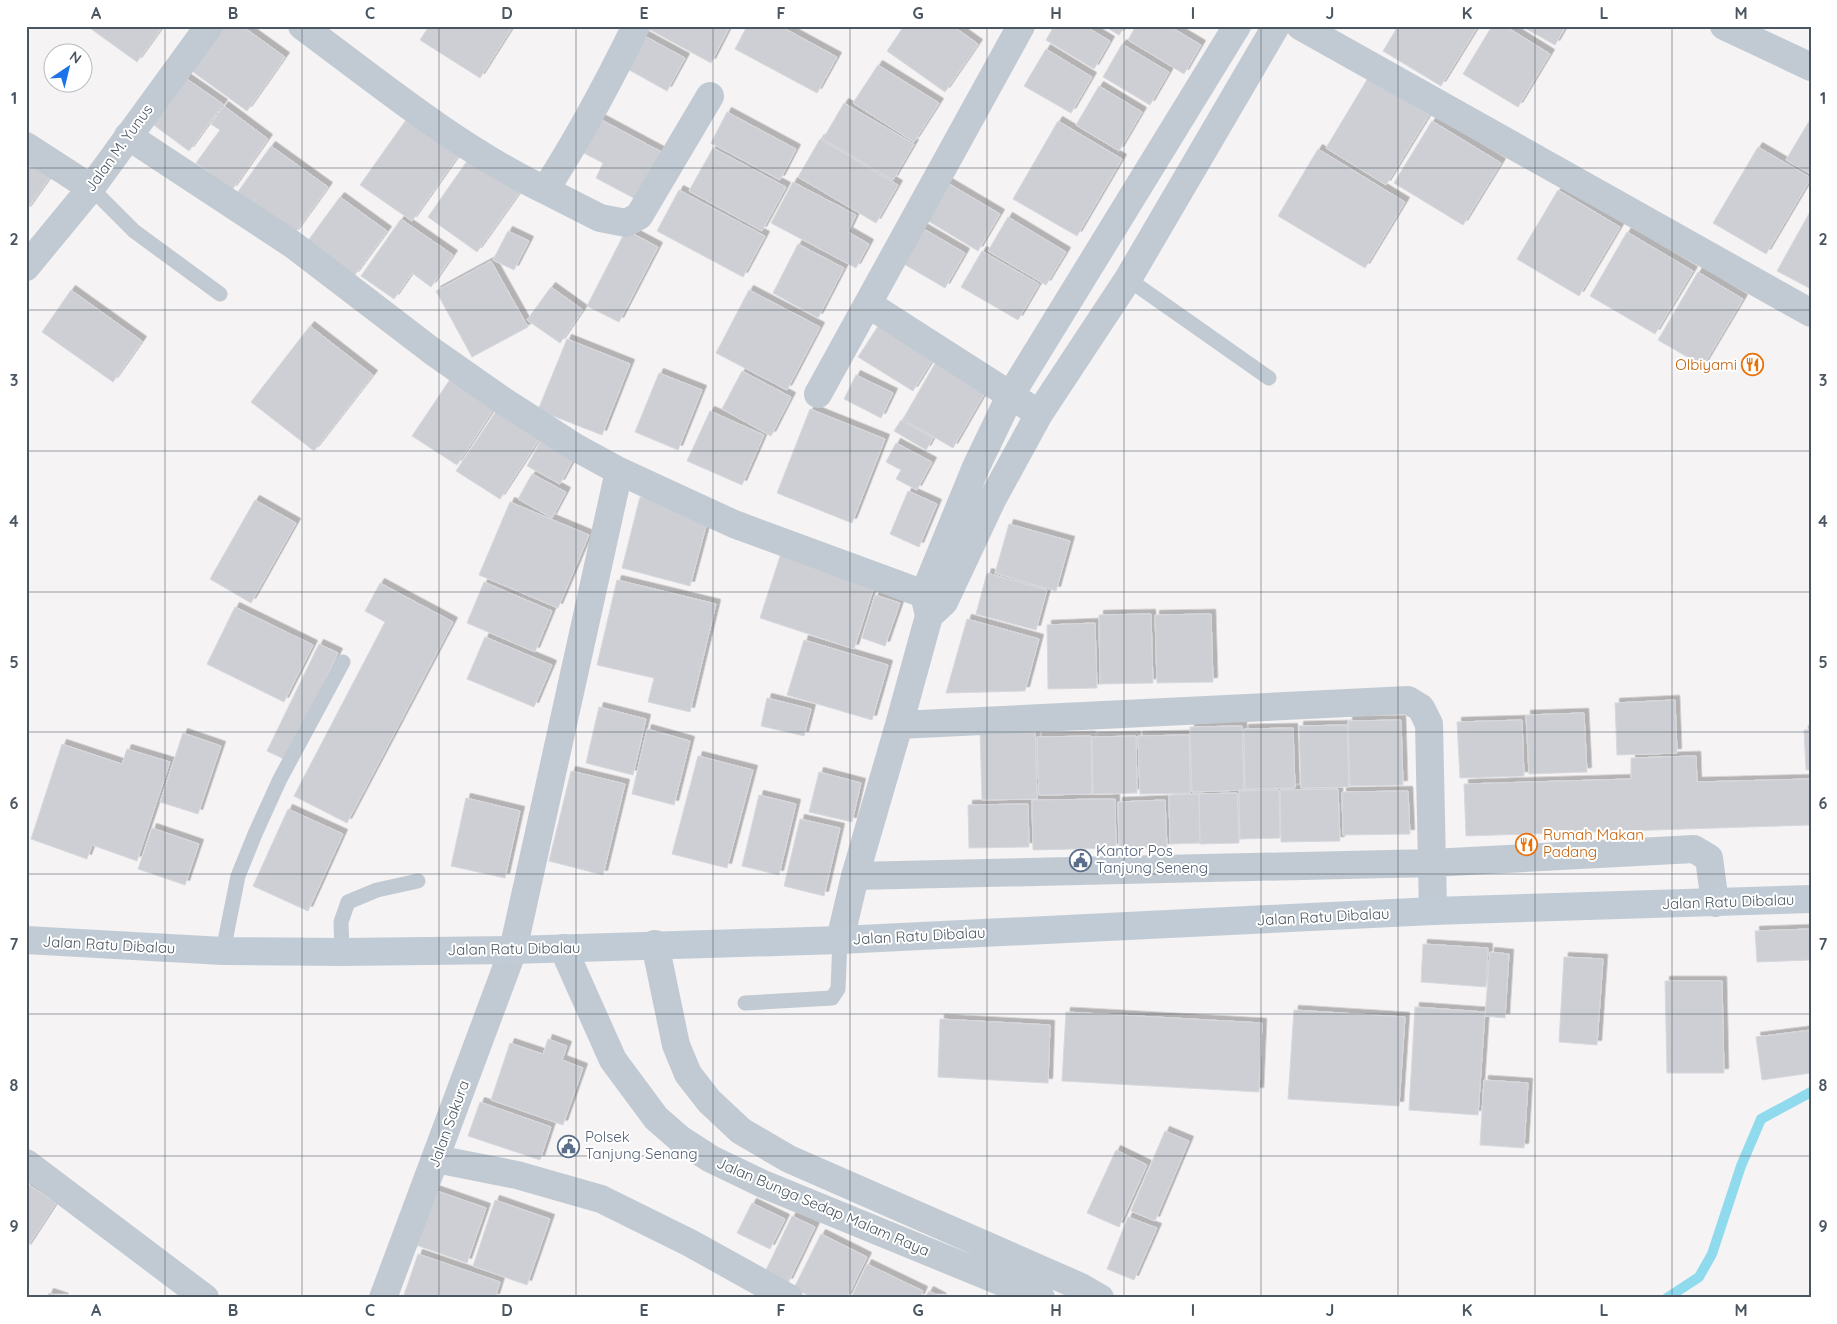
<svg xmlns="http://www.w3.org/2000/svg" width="1837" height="1324" viewBox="0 0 1837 1324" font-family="Quicksand,sans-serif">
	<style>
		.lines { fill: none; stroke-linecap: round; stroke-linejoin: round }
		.stream { stroke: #90daee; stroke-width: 10 }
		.building { fill: #cdcfd5; stroke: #d7d9de; filter: url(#shadow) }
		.service { stroke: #c1cad2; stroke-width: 15 }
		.minor { stroke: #c1cad2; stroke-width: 28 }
		.tertiary { stroke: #c1cad2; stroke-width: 28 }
		.secondary { stroke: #c1cbd6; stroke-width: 28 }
		.grid { fill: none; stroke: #4a5661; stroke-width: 1; stroke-opacity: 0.55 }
		.labels { text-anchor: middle; stroke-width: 4; stroke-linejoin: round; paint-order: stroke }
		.street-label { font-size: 15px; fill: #4a5661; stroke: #fff }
		.food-label { font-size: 15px; fill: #c56008; stroke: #fff; text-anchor: end }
		.service-label { font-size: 15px; fill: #4e5e75; stroke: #fff; text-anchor: start }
		.neatline { fill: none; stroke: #4a5661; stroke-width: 2 }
		.grid-label { font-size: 16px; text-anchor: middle; font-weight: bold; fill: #4a5661 }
	</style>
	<defs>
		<filter id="shadow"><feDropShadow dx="4.5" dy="-4.5" stdDeviation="0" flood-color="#0004"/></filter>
	</defs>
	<rect width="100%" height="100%" fill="#f5f3f3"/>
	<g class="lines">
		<path class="stream" d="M 1667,1298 L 1699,1277 L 1712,1254 L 1741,1166 L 1761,1119 L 1811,1092"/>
	</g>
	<path class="building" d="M 87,26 L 163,26 L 137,62 Z
		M 220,26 L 242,26 L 285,57 L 247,111 L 189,69 Z
		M 429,26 L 513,26 L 480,78 L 420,40 Z
		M 645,26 L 730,26 L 711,63 L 645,27 Z
		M 747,26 L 780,26 L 837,57 L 817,93 L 735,49 Z
		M 904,26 L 953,26 L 978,44 L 945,92 L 887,51 Z
		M 1054,26 L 1085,26 L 1110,41 L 1094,69 L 1046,40 Z
		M 1104,26 L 1125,26 L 1119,35 Z
		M 1136,26 L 1169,26 L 1201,45 L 1184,74 L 1128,40 Z
		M 1398,26 L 1478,26 L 1441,86 L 1383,51 Z
		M 1492,26 L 1505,26 L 1550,54 L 1518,107 L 1463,74 Z
		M 1521,26 L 1566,26 L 1555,45 Z
		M 639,33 L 685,58 L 667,91 L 622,66 Z
		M 1122,44 L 1169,72 L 1150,105 L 1103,77 Z
		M 1046,49 L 1092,77 L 1071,113 L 1024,86 Z
		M 878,65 L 939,103 L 914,142 L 853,103 Z
		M 184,77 L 223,104 L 189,151 L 151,123 Z
		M 1368,78 L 1429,115 L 1386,185 L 1326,148 Z
		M 1099,86 L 1142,112 L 1119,151 L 1076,125 Z
		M 844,103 L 914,144 L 893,180 L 823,139 Z
		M 224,106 L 268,139 L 232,190 L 196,163 L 220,130 L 211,124 Z
		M 727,112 L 796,149 L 780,180 L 711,143 Z
		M 598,118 L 669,156 L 643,203 L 596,178 L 603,163 L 580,151 Z
		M 1811,118 L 1811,174 L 1786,160 Z
		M 406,120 L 458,156 L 412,221 L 360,185 Z
		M 1058,121 L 1122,159 L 1077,236 L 1013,199 Z
		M 1432,121 L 1501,163 L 1463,225 L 1394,183 Z
		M 820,139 L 898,185 L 876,223 L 798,177 Z
		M 271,146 L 328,187 L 294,234 L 237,193 Z
		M 1758,147 L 1811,178 L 1766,254 L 1713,223 Z
		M 713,148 L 786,187 L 762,231 L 689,191 Z
		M 26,149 L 55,170 L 26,211 Z
		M 1318,149 L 1405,202 L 1365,268 L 1278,216 Z
		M 474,151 L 524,186 L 477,252 L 428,217 Z
		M 793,182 L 856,215 L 848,232 L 869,244 L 856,268 L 771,223 Z
		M 946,182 L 1000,214 L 978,251 L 925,219 Z
		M 679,190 L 765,236 L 743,277 L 657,231 Z
		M 1558,190 L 1620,227 L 1579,296 L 1517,259 Z
		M 340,197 L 387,231 L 354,276 L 307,242 Z
		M 1811,210 L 1811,289 L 1777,271 Z
		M 1008,217 L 1066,252 L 1046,285 L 988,251 Z
		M 401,219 L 453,255 L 431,287 L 412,273 L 394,299 L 361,276 Z
		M 917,225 L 965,253 L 945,288 L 897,260 Z
		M 626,230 L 658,247 L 619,322 L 587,306 Z
		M 508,231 L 529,241 L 514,270 L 493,260 Z
		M 1627,232 L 1693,271 L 1655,334 L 1590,296 Z
		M 798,244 L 844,268 L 818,318 L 773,293 Z
		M 982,251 L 1039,284 L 1018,320 L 961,287 Z
		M 491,261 L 528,327 L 472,357 L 436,291 Z
		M 1698,272 L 1743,299 L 1703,366 L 1658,340 Z
		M 551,287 L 583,310 L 560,343 L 527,320 Z
		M 71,290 L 142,341 L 113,382 L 42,332 Z
		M 749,290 L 820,327 L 787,390 L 716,353 Z
		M 882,320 L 936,354 L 913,391 L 858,357 Z
		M 310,326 L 373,375 L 314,451 L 251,402 Z
		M 567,339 L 630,364 L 602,435 L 538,410 Z
		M 937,360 L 987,389 L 953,448 L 903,419 Z
		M 742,371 L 791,397 L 771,436 L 722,409 Z
		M 659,373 L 702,390 L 678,450 L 635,432 Z
		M 453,375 L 497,404 L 457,465 L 412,436 Z
		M 856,375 L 893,393 L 881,418 L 844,399 Z
		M 810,409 L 885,439 L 852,523 L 777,493 Z
		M 497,410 L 540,438 L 500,499 L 456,471 Z
		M 710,411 L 764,435 L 742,485 L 687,461 Z
		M 901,420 L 933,438 L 926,450 L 894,431 Z
		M 542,439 L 575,456 L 560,484 L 527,466 Z
		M 896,443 L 932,462 L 917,490 L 896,479 L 901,470 L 886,462 Z
		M 532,474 L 566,492 L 552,518 L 518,499 Z
		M 908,491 L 937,504 L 919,547 L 890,534 Z
		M 640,497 L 709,515 L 690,586 L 622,568 Z
		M 255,500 L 296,523 L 251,603 L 210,579 Z
		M 510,502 L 589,535 L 558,608 L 479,575 Z
		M 1009,524 L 1070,541 L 1056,591 L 995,573 Z
		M 782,550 L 876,581 L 854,649 L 760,618 Z
		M 987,573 L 1047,590 L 1036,630 L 976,614 Z
		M 617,580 L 716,604 L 690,712 L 648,702 L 654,678 L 597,665 Z
		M 484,582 L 552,611 L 535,652 L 467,623 Z
		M 380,583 L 453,622 L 347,823 L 294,796 L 385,622 L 365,611 Z
		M 875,595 L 900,603 L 885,646 L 862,638 Z
		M 235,607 L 313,645 L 284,702 L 207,664 Z
		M 1151,614 L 1153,683 L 1100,684 L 1099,615 Z
		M 1211,614 L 1213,682 L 1157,683 L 1155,615 Z
		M 967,619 L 1039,639 L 1025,691 L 946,693 Z
		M 1095,623 L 1097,688 L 1048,689 L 1047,625 Z
		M 485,637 L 552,665 L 534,707 L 467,679 Z
		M 804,640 L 888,665 L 872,720 L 787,695 Z
		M 319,644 L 338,653 L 286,760 L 267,751 Z
		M 767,698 L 811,709 L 804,736 L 761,726 Z
		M 1675,700 L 1677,753 L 1617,755 L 1615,703 Z
		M 599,707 L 646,719 L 633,775 L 586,763 Z
		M 1584,713 L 1587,772 L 1529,774 L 1526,715 Z
		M 1401,720 L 1403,785 L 1350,786 L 1348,721 Z
		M 1522,720 L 1524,776 L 1460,778 L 1457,722 Z
		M 1347,725 L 1349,787 L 1301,788 L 1299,726 Z
		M 1242,726 L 1244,790 L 1192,792 L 1190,727 Z
		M 1293,728 L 1295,788 L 1245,789 L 1244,729 Z
		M 647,729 L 690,741 L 674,805 L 632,794 Z
		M 1804,730 L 1811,730 L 1811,770 L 1806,770 Z
		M 980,731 L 1035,731 L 1037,799 L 982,800 Z
		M 183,733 L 221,746 L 198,814 L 160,802 Z
		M 1189,735 L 1190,793 L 1140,794 L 1138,736 Z
		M 1091,736 L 1092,794 L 1039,795 L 1037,737 Z
		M 1136,736 L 1137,793 L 1093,794 L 1092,737 Z
		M 62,744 L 122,764 L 127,749 L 170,762 L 137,861 L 92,845 L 87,859 L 31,839 Z
		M 698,756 L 753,770 L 727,868 L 672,854 Z
		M 1696,756 L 1697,782 L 1811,779 L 1811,825 L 1466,836 L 1464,784 L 1631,779 L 1631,758 Z
		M 571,771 L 625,784 L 603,875 L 549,861 Z
		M 819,772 L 861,783 L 852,822 L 809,812 Z
		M 1338,789 L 1340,841 L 1281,842 L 1280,790 Z
		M 1279,790 L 1280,838 L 1240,839 L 1239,791 Z
		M 1408,791 L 1410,834 L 1343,835 L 1342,792 Z
		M 1237,793 L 1239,843 L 1200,844 L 1199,794 Z
		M 1199,794 L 1200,843 L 1170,844 L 1169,795 Z
		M 759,795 L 796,804 L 779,875 L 742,866 Z
		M 466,798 L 520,811 L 505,878 L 451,866 Z
		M 1115,799 L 1116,848 L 1033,850 L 1032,800 Z
		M 1165,800 L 1167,848 L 1119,848 L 1118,802 Z
		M 1028,804 L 1029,847 L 969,848 L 968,805 Z
		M 288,809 L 343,834 L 308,911 L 253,886 Z
		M 800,819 L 840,828 L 824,896 L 784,886 Z
		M 152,828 L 199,844 L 185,885 L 138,869 Z
		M 1811,929 L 1811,960 L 1757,962 L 1755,931 Z
		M 1423,944 L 1488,948 L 1486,987 L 1421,982 Z
		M 1490,952 L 1509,954 L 1505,1018 L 1485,1016 Z
		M 1564,957 L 1603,959 L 1597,1045 L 1559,1042 Z
		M 1665,981 L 1722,981 L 1724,1073 L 1667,1073 Z
		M 1415,1007 L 1485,1012 L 1478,1115 L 1409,1110 Z
		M 1294,1010 L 1405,1017 L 1399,1106 L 1288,1099 Z
		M 1066,1012 L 1262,1023 L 1259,1092 L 1062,1081 Z
		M 940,1019 L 1050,1025 L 1048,1083 L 938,1077 Z
		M 1811,1030 L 1811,1073 L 1762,1080 L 1756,1037 Z
		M 548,1039 L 567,1046 L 562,1060 L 583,1068 L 563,1125 L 491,1100 L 510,1043 L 543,1054 Z
		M 1484,1080 L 1528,1083 L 1524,1148 L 1480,1145 Z
		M 480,1102 L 551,1127 L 540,1160 L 468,1136 Z
		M 1165,1131 L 1189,1141 L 1155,1221 L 1131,1211 Z
		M 1116,1150 L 1147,1165 L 1119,1227 L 1087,1213 Z
		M 26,1183 L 56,1203 L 26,1249 Z
		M 434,1190 L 486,1208 L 467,1263 L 416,1245 Z
		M 495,1200 L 550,1219 L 527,1285 L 473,1266 Z
		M 752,1203 L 785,1219 L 770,1249 L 737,1233 Z
		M 792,1216 L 815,1227 L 788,1283 L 765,1272 Z
		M 1128,1217 L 1157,1228 L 1134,1280 L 1107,1269 Z
		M 821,1234 L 867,1257 L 847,1298 L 813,1298 L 794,1288 Z
		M 418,1254 L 500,1282 L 495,1298 L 403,1298 Z
		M 867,1264 L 923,1291 L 920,1298 L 851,1298 Z
		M 929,1291 L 942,1298 L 925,1298 Z
		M 49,1293 L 64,1298 L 47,1298 Z"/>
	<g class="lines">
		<path class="service" d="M 91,188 L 134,231 L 220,294
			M 1128,279 L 1269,378
			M 223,951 L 238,876 L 255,834 L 280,779 L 343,662
			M 342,952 L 341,922 L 348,902 L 377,890 L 418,881
			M 745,1003 L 832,998 L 838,989 L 840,940"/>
		<path class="minor" d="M 302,26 C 379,83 459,149 545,190 C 579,138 608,83 636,26
			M 1300,26 L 1811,313
			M 1724,26 L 1811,67
			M 128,136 L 292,244 L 432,351 L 502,400 L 575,447 L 619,471 L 734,524 L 940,600
			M 26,146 L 91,188
			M 545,190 L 600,218 L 626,223 L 639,216 L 710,96
			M 868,304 L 1027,406
			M 818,394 L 1021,26
			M 930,615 L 944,602 L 992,500 L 1039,414 L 1128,279 L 1276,26
			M 899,725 L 1408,700 L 1421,708 L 1429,724 L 1433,911
			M 855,876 L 1432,863 L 1694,849 L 1709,858 L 1715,903
			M 840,940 L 855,876 L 899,725 L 929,616 L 924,594 L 976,467 L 1010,396 L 1237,26
			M 436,1159 L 517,1175 L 601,1199 L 690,1243 L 789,1298
			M 26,1163 L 205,1298
			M 383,1298 L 513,950 L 619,471"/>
		<path class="tertiary" d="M 26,267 L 91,188 L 209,26
			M 655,944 L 676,1045 L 688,1074 L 709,1101 L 741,1131 L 789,1159 L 1081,1287 L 1100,1298
			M 563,948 L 613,1060 L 656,1118 L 680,1139 L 711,1159 L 763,1184 L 1041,1298"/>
		<path class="secondary" d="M 26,940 L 223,951 L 342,952 L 513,950 L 840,940 L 1433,911 L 1811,899"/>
	</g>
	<path class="grid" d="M 165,26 L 165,1298M 302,26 L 302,1298M 439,26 L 439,1298M 576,26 L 576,1298M 713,26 L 713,1298M 850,26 L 850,1298M 987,26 L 987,1298M 1124,26 L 1124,1298M 1261,26 L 1261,1298M 1398,26 L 1398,1298M 1535,26 L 1535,1298M 1672,26 L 1672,1298M 26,168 L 1811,168M 26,310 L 1811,310M 26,451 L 1811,451M 26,592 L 1811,592M 26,732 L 1811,732M 26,874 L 1811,874M 26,1014 L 1811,1014M 26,1156 L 1811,1156"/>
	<defs>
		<symbol id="restaurant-ring" viewBox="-11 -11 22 22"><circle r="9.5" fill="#fff" stroke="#e8710a" stroke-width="1.5"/><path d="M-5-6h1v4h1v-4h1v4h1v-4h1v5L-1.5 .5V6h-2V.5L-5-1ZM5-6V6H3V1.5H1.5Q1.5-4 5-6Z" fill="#e8710a"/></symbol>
		<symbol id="civic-ring" viewBox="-11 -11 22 22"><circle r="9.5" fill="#fff" stroke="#5c6f8a" stroke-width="1.5"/><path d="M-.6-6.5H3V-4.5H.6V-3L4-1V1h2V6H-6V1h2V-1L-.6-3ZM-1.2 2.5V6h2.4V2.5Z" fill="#5c6f8a"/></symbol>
	</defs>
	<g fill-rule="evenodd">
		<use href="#restaurant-ring" x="1740" y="352" width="25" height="25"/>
		<use href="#restaurant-ring" x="1514" y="832" width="25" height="25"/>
		<use href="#civic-ring" x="1068" y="848" width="25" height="25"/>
		<use href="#civic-ring" x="556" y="1134" width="25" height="25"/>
	</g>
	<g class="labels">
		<g class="street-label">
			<text transform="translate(119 148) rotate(-54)" y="5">Jalan M. Yunus</text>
			<text transform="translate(1728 902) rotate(-2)" y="5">Jalan Ratu Dibalau</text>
			<text transform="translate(1323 917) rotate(-3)" y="5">Jalan Ratu Dibalau</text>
			<text transform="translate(919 936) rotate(-3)" y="5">Jalan Ratu Dibalau</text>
			<text transform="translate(109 945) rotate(3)" y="5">Jalan Ratu Dibalau</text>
			<text transform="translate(514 949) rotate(-1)" y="5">Jalan Ratu Dibalau</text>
			<text transform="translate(449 1124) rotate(-70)" y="5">Jalan Sakura</text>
			<text transform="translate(823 1207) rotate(23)" y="5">Jalan Bunga Sedap Malam Raya</text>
		</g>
		<g class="food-label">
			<text x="1737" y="370">Olbiyami</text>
			<text x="1543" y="840" text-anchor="start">Rumah Makan<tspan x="1543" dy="17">Padang</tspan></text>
		</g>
		<g class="service-label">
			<text x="1096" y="856">Kantor Pos<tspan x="1096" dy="17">Tanjung Seneng</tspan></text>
			<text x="585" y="1142">Polsek<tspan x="585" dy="17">Tanjung Senang</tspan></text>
		</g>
	</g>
	<rect width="1837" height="1324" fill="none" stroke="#ffffff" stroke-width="55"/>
	<g transform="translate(68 68) rotate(35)"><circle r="24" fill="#ffffff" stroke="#b7bbc0"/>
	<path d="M0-4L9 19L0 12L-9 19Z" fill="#1a73e8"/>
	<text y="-8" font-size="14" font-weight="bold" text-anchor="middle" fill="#4a5661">N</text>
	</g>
	<rect x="28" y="28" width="1782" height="1268" class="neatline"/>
	<g class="grid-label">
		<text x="96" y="19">A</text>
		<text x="233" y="19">B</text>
		<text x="370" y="19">C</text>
		<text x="507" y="19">D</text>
		<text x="644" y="19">E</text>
		<text x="781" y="19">F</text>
		<text x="918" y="19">G</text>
		<text x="1056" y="19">H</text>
		<text x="1193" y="19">I</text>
		<text x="1330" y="19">J</text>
		<text x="1467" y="19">K</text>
		<text x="1604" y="19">L</text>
		<text x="1741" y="19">M</text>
		<text x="14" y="104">1</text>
		<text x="1823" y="104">1</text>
		<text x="14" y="245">2</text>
		<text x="1823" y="245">2</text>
		<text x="14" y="386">3</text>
		<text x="1823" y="386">3</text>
		<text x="14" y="527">4</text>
		<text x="1823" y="527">4</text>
		<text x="14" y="668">5</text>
		<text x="1823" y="668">5</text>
		<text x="14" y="809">6</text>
		<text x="1823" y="809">6</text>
		<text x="14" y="950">7</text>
		<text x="1823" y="950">7</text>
		<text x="14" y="1091">8</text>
		<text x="1823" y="1091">8</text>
		<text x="14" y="1232">9</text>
		<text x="1823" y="1232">9</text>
		<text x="96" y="1316">A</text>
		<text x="233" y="1316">B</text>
		<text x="370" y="1316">C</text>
		<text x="507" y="1316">D</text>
		<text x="644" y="1316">E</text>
		<text x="781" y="1316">F</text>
		<text x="918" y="1316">G</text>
		<text x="1056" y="1316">H</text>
		<text x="1193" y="1316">I</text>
		<text x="1330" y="1316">J</text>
		<text x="1467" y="1316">K</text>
		<text x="1604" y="1316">L</text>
		<text x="1741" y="1316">M</text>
	</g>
</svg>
